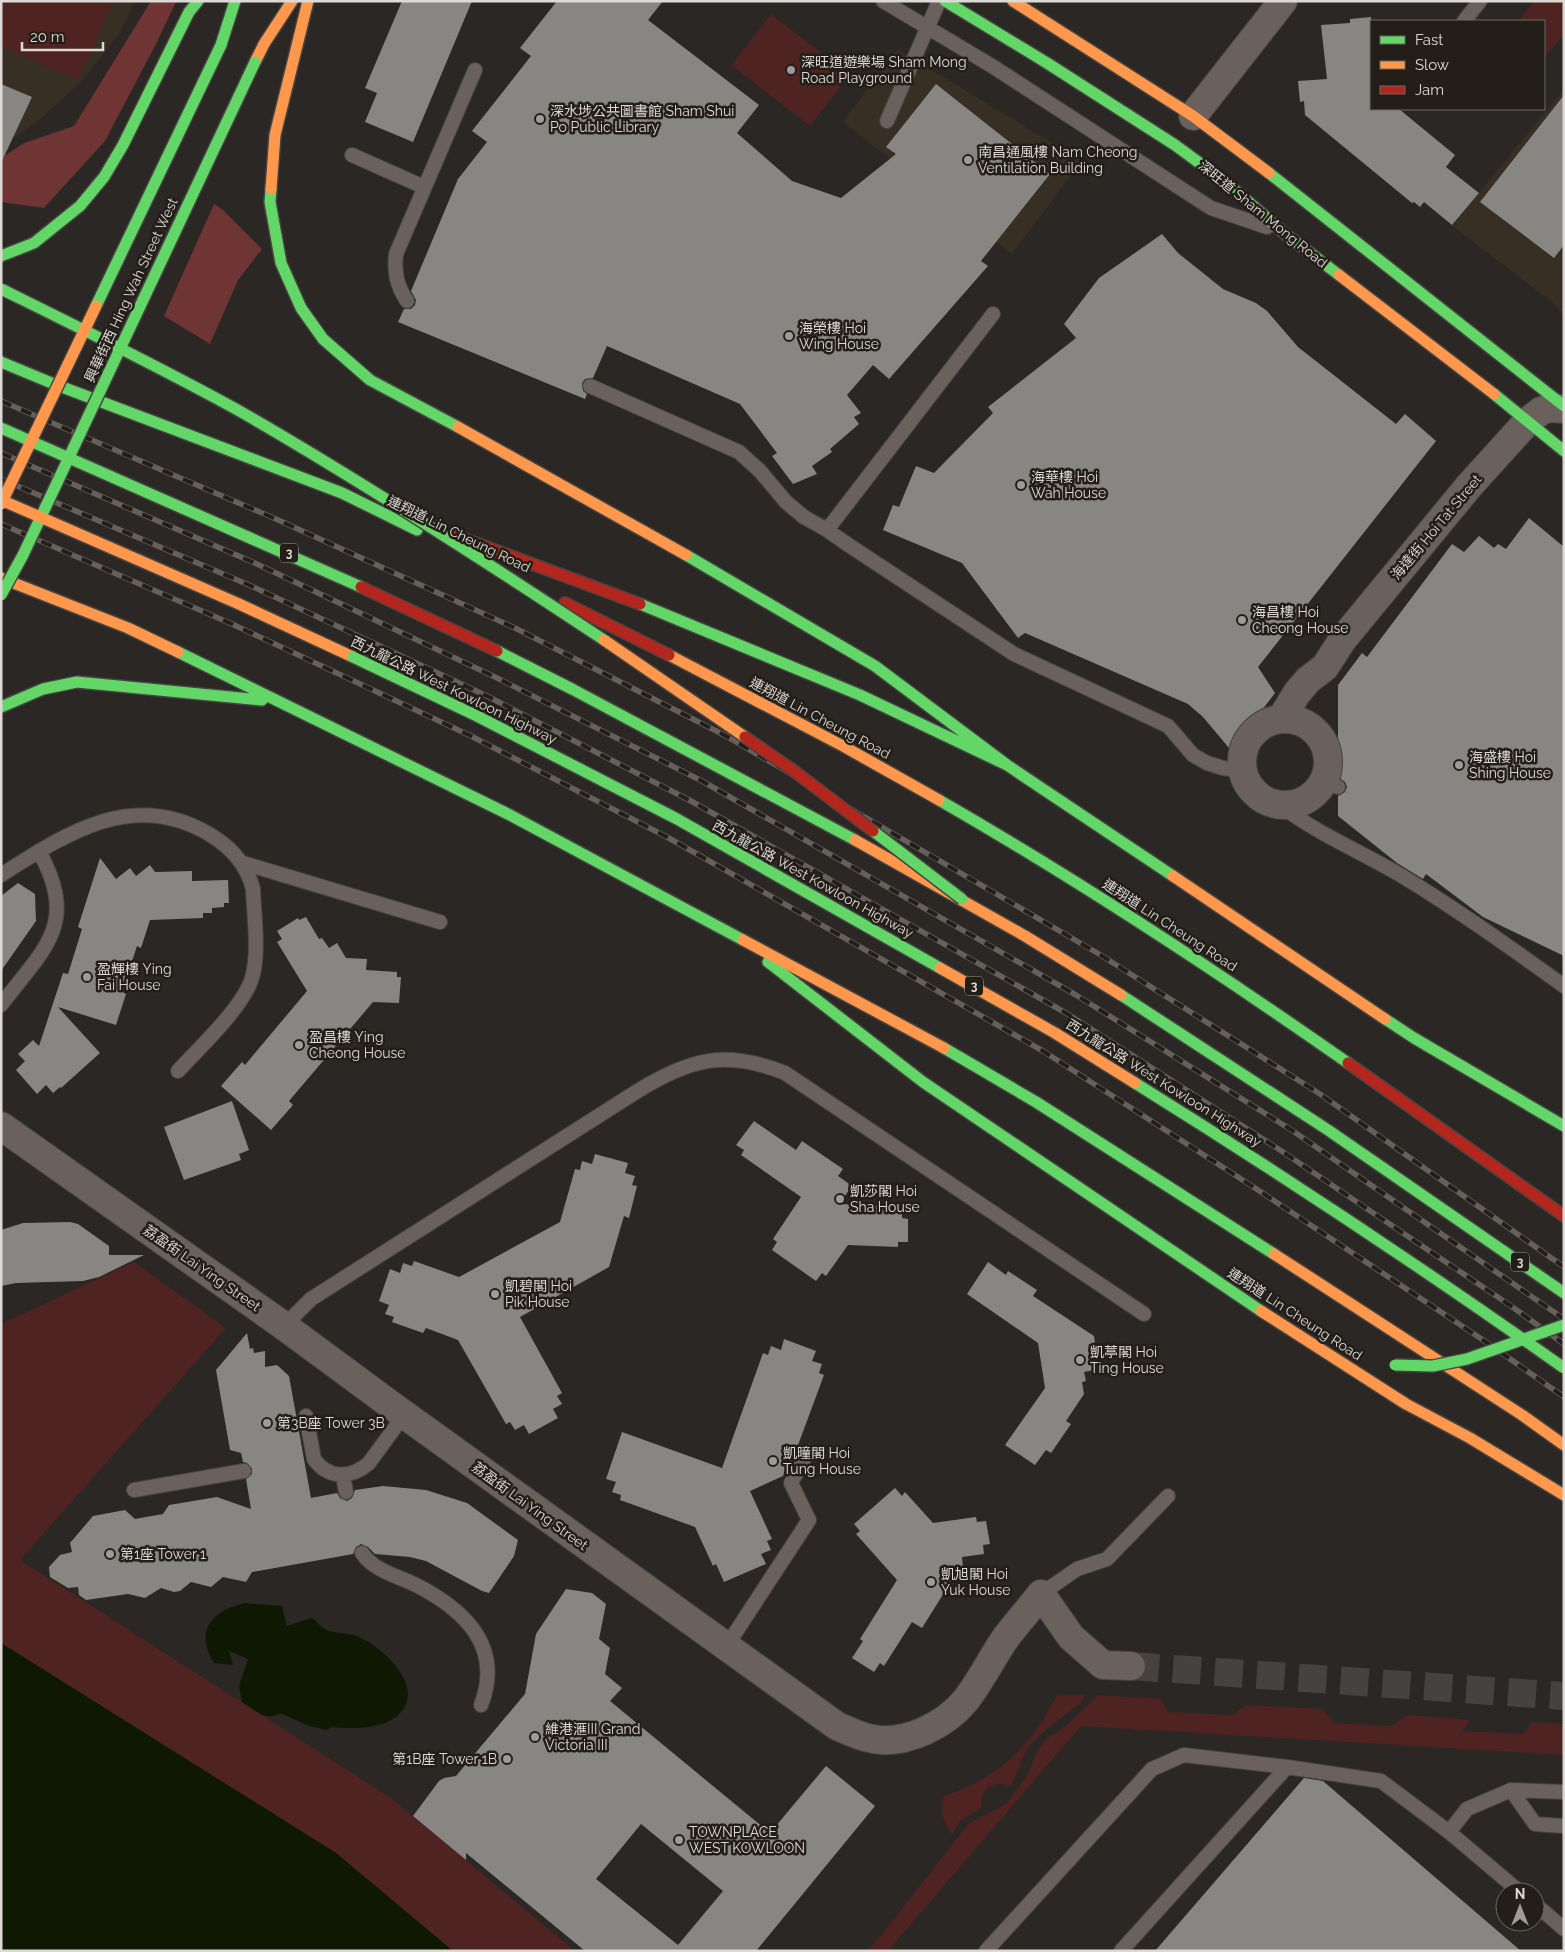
<svg xmlns="http://www.w3.org/2000/svg" width="1565" height="1952" viewBox="0 0 1565 1952" font-family="Raleway,'Noto Sans TC',sans-serif">
	<style>
		.built { fill: #372f24 }
		.green { fill: #4f2322 }
		.forest { fill: #6f3434 }
		.water { fill: #0f1803 }
		.building { fill: #888683; fill-rule: evenodd }
		.lines { fill: none; stroke-linecap: round; stroke-linejoin: round }
		.street-tunnel { stroke: #45423f; stroke-width: 28; stroke-dasharray: 28 14; stroke-linecap: butt }
		.lane-casing { stroke: #464441; stroke-width: 16 }
		.street-casing { stroke: #464441; stroke-width: 30 }
		.fast-casing { stroke: #464441; stroke-width: 14 }
		.slow-casing { stroke: #464441; stroke-width: 14 }
		.jam-casing { stroke: #464441; stroke-width: 14 }
		.lane { stroke: #6a615c; stroke-width: 14 }
		.street { stroke: #6a615c; stroke-width: 28 }
		.fast { stroke: #63d668; stroke-width: 11 }
		.slow { stroke: #ff974d; stroke-width: 11 }
		.jam { stroke: #b3261e; stroke-width: 11 }
		.rail-casing { stroke: #66605c; stroke-width: 5.5 }
		.rail { stroke: #231e18; stroke-width: 4; stroke-dasharray: 11; stroke-linecap: butt }
		.fast-bridge-casing { stroke: #464441; stroke-width: 14; stroke-linecap: butt }
		.slow-bridge-casing { stroke: #464441; stroke-width: 14; stroke-linecap: butt }
		.jam-bridge-casing { stroke: #464441; stroke-width: 14; stroke-linecap: butt }
		.fast-bridge { stroke: #63d668; stroke-width: 11 }
		.slow-bridge { stroke: #ff974d; stroke-width: 11 }
		.jam-bridge { stroke: #b3261e; stroke-width: 11 }
		.poi-dot { fill: #9e9b98; stroke: #231e18; stroke-width: 2 }
		.labels { text-anchor: middle; stroke-width: 5; stroke-linejoin: round; paint-order: stroke }
		.shield { fill: #231e18; stroke: #a5a29d; stroke-width: 1 }
		.shield-label { font-size: 12px; font-weight: bold; fill: #dddad6 }
		.poi-label { font-size: 14px; fill: #dddad6; stroke: #231e18; text-anchor: start }
		.street-label { font-size: 14px; fill: #dddad6; stroke: #231e18 }
	</style>
	<rect width="100%" height="100%" fill="#2a2724"/>
	<path class="built" d="M 1,1 L 135,1 L 120,33 L 83,80 L 37,122 L 1,146 Z
		M 897,49 L 1082,161 L 1012,254 L 843,122 Z
		M 1564,89 L 1564,315 L 1552,302 L 1452,226 Z"/>
	<path class="green" d="M 1,1 L 114,1 L 78,80 L 1,46 Z
		M 1535,1 L 1564,1 L 1564,34 L 1544,58 L 1544,21 L 1518,21 Z
		M 771,14 L 850,75 L 810,126 L 731,65 Z
		M 134,1262 L 226,1328 L 20,1560 L 391,1798 L 575,1951 L 453,1951 L 336,1853 L 1,1643 L 1,1324 Z
		M 1057,1695 L 1086,1695 L 1081,1702 C 1064,1717 1042,1730 1028,1748 C 1020,1760 1019,1776 1009,1786 C 994,1779 977,1791 982,1808 L 960,1821 L 952,1834 C 943,1821 939,1812 944,1796 C 1002,1776 1029,1748 1057,1695 Z
		M 1098,1695 L 1161,1699 L 1168,1712 L 1233,1715 L 1246,1705 L 1323,1709 L 1334,1723 L 1392,1726 L 1408,1715 L 1470,1720 L 1462,1731 L 1523,1734 L 1532,1722 L 1564,1724 L 1564,1755 L 1081,1726 L 888,1951 L 867,1951 L 882,1934 L 967,1826 L 975,1820 L 1006,1804 L 1026,1777 L 1038,1750 L 1046,1739 L 1065,1727 Z"/>
	<path class="forest" d="M 151,1 L 176,2 L 157,42 L 105,141 L 44,208 L 1,202 L 1,158 L 24,143 L 74,126 Z
		M 214,204 L 223,210 L 262,249 L 238,280 L 210,344 L 164,316 Z"/>
	<path class="water" d="M 245,1603 L 282,1606 L 287,1626 L 312,1618 C 316,1621 320,1626 324,1629 C 330,1633 348,1633 357,1636 C 381,1646 425,1685 401,1712 C 385,1730 353,1729 331,1727 L 327,1730 L 309,1726 L 280,1713 C 267,1723 254,1709 242,1702 L 239,1686 L 248,1659 L 229,1651 L 233,1665 L 214,1663 C 194,1630 212,1611 245,1603 Z
		M 1,1643 L 336,1853 L 453,1951 L 1,1951 Z"/>
	<path class="building" d="M 402,1 L 472,1 L 413,142 L 365,122 L 377,93 L 365,88 Z
		M 557,1 L 663,1 L 648,20 L 759,105 L 737,133 L 792,181 L 841,198 L 896,154 L 886,147 L 936,84 L 1050,174 L 981,261 L 988,266 L 889,379 L 873,365 L 847,395 L 861,413 L 854,417 L 859,424 L 830,449 L 832,452 L 812,466 L 817,474 L 793,484 L 772,456 L 777,453 L 740,404 L 607,346 L 593,378 L 585,379 L 582,383 L 583,391 L 587,394 L 585,399 L 398,322 L 404,309 L 411,309 L 415,305 L 416,300 L 411,291 L 458,179 L 487,142 L 472,131 L 531,56 L 520,48 Z
		M 1371,17 L 1371,109 L 1399,109 L 1455,155 L 1446,167 L 1479,193 L 1452,225 L 1424,202 L 1420,207 L 1414,202 L 1412,203 L 1305,115 L 1304,101 L 1300,102 L 1298,81 L 1327,79 L 1321,25 L 1350,23 L 1350,19 Z
		M 1,84 L 32,97 L 1,163 Z
		M 1564,95 L 1564,245 L 1554,258 L 1480,202 Z
		M 1162,234 L 1178,253 L 1223,289 L 1256,303 L 1267,311 L 1298,347 L 1396,424 L 1405,414 L 1436,441 L 1258,667 L 1275,693 L 1249,727 L 1229,748 L 1203,717 L 1188,704 L 1025,633 L 1018,638 L 962,563 L 883,530 L 893,505 L 899,507 L 916,466 L 934,473 L 993,413 L 988,407 L 1076,338 L 1064,324 L 1099,278 Z
		M 1529,518 L 1564,547 L 1564,956 L 1483,917 L 1426,874 L 1423,879 L 1397,863 L 1338,816 L 1338,796 L 1345,792 L 1347,787 L 1345,782 L 1338,777 L 1338,685 L 1362,653 L 1367,657 L 1452,544 L 1464,552 L 1479,536 L 1494,548 L 1498,544 L 1506,549 Z
		M 100,858 L 116,879 L 130,868 L 136,876 L 150,865 L 155,872 L 192,871 L 192,881 L 228,880 L 229,903 L 224,903 L 224,907 L 212,908 L 212,913 L 203,913 L 203,918 L 150,920 L 141,948 L 137,946 L 122,992 L 126,994 L 116,1025 L 58,1007 L 100,1053 L 61,1088 L 60,1087 L 53,1093 L 46,1085 L 37,1094 L 16,1070 L 25,1061 L 18,1054 L 33,1040 L 39,1046 L 63,973 L 68,974 L 82,929 L 78,927 Z
		M 18,883 L 35,894 L 36,921 L 1,971 L 1,896 Z
		M 306,917 L 319,939 L 322,938 L 329,948 L 337,943 L 346,958 L 367,959 L 366,970 L 397,972 L 397,977 L 401,977 L 399,1003 L 373,1002 L 289,1101 L 293,1105 L 271,1130 L 221,1086 L 242,1062 L 245,1065 L 307,991 L 277,942 L 282,939 L 277,931 L 298,918 L 299,920 Z
		M 232,1101 L 249,1150 L 239,1154 L 241,1160 L 184,1180 L 164,1127 Z
		M 754,1121 L 796,1150 L 802,1141 L 843,1169 L 838,1176 L 852,1186 L 839,1204 L 878,1206 L 878,1209 L 902,1210 L 902,1218 L 908,1219 L 908,1242 L 898,1242 L 898,1247 L 848,1245 L 826,1276 L 822,1273 L 816,1281 L 772,1250 L 777,1242 L 773,1239 L 801,1197 L 741,1155 L 744,1150 L 736,1145 Z
		M 595,1154 L 628,1163 L 625,1173 L 635,1176 L 632,1185 L 637,1186 L 629,1218 L 624,1216 L 609,1267 L 520,1317 L 562,1393 L 557,1396 L 562,1404 L 553,1409 L 558,1418 L 529,1434 L 524,1425 L 515,1430 L 510,1422 L 506,1424 L 458,1340 L 426,1328 L 423,1333 L 392,1322 L 394,1317 L 385,1314 L 389,1305 L 379,1301 L 390,1269 L 400,1273 L 403,1263 L 412,1266 L 414,1261 L 459,1277 L 560,1222 L 575,1169 L 580,1170 L 582,1161 L 592,1164 Z
		M 70,1222 L 78,1224 L 109,1246 L 109,1255 L 144,1255 L 99,1277 L 83,1281 L 16,1283 L 1,1286 L 1,1230 L 23,1223 Z
		M 988,1262 L 1006,1275 L 1008,1271 L 1037,1290 L 1033,1296 L 1094,1336 L 1099,1369 L 1084,1372 L 1086,1381 L 1082,1382 L 1084,1394 L 1066,1421 L 1071,1424 L 1051,1453 L 1046,1450 L 1035,1465 L 1005,1445 L 1045,1388 L 1038,1343 L 967,1294 Z
		M 247,1333 L 250,1349 L 253,1348 L 254,1353 L 265,1351 L 265,1367 L 277,1365 L 289,1376 L 311,1498 L 337,1493 L 340,1498 L 347,1501 L 352,1498 L 355,1490 L 383,1486 L 426,1490 L 467,1503 L 518,1540 L 514,1556 L 489,1593 L 482,1591 L 426,1561 L 410,1557 L 375,1554 L 368,1547 L 361,1544 L 356,1547 L 353,1554 L 252,1572 L 246,1582 L 223,1577 L 211,1587 L 191,1582 L 180,1591 L 174,1592 L 161,1588 L 145,1598 L 128,1594 L 86,1600 L 79,1595 L 78,1587 L 68,1588 L 50,1577 L 49,1567 L 60,1555 L 72,1552 L 70,1543 L 93,1516 L 125,1510 L 135,1519 L 163,1514 L 169,1505 L 217,1497 L 251,1509 L 246,1479 L 252,1474 L 252,1469 L 247,1463 L 243,1462 L 241,1453 L 230,1450 L 216,1370 Z
		M 784,1339 L 816,1351 L 812,1361 L 822,1364 L 819,1373 L 824,1375 L 791,1464 L 787,1463 L 783,1476 L 750,1491 L 772,1539 L 767,1541 L 771,1550 L 761,1554 L 766,1564 L 724,1582 L 716,1564 L 713,1566 L 695,1527 L 620,1500 L 621,1495 L 612,1492 L 616,1482 L 606,1479 L 622,1432 L 722,1468 L 763,1353 L 768,1355 L 771,1346 L 781,1350 Z
		M 895,1488 L 902,1496 L 905,1492 L 933,1523 L 976,1517 L 977,1522 L 986,1521 L 990,1544 L 983,1545 L 984,1554 L 962,1557 L 963,1567 L 957,1572 L 922,1628 L 912,1622 L 884,1666 L 880,1663 L 874,1672 L 852,1658 L 863,1641 L 860,1639 L 897,1580 L 856,1534 L 860,1531 L 854,1524 Z
		M 566,1589 L 592,1593 L 606,1604 L 599,1639 L 610,1648 L 605,1674 L 622,1688 L 610,1701 L 770,1833 L 826,1766 L 875,1806 L 756,1951 L 585,1951 L 466,1853 L 466,1860 L 413,1816 L 439,1781 L 444,1778 L 456,1776 L 525,1694 L 536,1634 ZM 641,1824 L 723,1891 L 678,1945 L 596,1879 Z
		M 1304,1778 L 1323,1781 L 1521,1951 L 1155,1951 Z"/>
	<g class="lines">
		<path class="street-tunnel" d="M 1131,1666 L 1564,1696"/>
		<defs>
			<path id="lane" d="M 883,1 L 992,66 L 1211,208 L 1267,227
				M 1464,21 L 1480,1
				M 887,121 L 939,1
				M 352,155 L 424,187
				M 407,301 C 397,286 394,273 396,254 L 475,70
				M 590,386 L 739,452 L 760,471 L 786,502 L 804,517 L 827,530 L 850,546 L 1014,654 L 1168,726 L 1193,755 L 1207,763 L 1223,768 L 1243,771
				M 827,530 L 993,314
				M 1325,779 L 1338,787
				M 1280,805 C 1317,834 1362,852 1402,876 C 1458,910 1511,948 1564,986
				M 243,863 L 440,922
				M 1,875 C 67,833 133,789 209,834 C 231,847 247,865 253,889 C 254,916 259,949 253,974 C 247,1004 199,1048 178,1071
				M 1,1005 C 45,947 79,925 39,851
				M 284,1326 L 311,1299 L 636,1092 C 689,1059 725,1049 785,1073 L 1144,1314
				M 306,1416 L 314,1459 C 328,1479 351,1479 369,1463 L 404,1415
				M 343,1475 L 346,1492
				M 134,1490 L 244,1471
				M 362,1553 C 375,1572 399,1576 418,1586 C 466,1611 503,1648 481,1705
				M 1041,1594 L 1077,1569 L 1107,1559 L 1168,1496
				M 726,1647 L 809,1520 L 791,1483 L 808,1452
				M 1511,1790 L 1535,1824 L 1564,1826
				M 1449,1832 L 1467,1809 L 1511,1790 L 1564,1792
				M 1535,1904 L 1564,1929
				M 986,1951 L 1152,1769 L 1184,1755 L 1287,1767 L 1381,1781 L 1449,1832 L 1520,1892
				M 1121,1951 L 1287,1767"/>
			<path id="street" d="M 1193,116 L 1283,1
				M 1281,719 L 1297,693 L 1308,680 L 1325,667 L 1343,639 L 1469,486 L 1527,422 L 1541,411 L 1550,408 L 1564,409
				M1242 762a43 43 0 1 1 86 0a43 43 0 1 1-86 0Z
				M 1,1126 L 284,1326 L 391,1405 L 837,1726 C 849,1731 860,1737 873,1739 C 906,1745 945,1725 965,1701 C 981,1681 992,1657 1007,1636 C 1018,1622 1030,1608 1041,1594 L 1071,1637 L 1103,1665 L 1131,1666"/>
			<path id="fast" d="M 945,1 L 1047,63 L 1175,145 L 1228,184 L 1284,233 L 1339,275
				M 221,45 L 235,1
				M 1269,173 L 1564,406
				M 271,189 L 270,202 L 281,263 L 301,308 L 323,339 L 370,380 L 458,427
				M 1,256 L 34,243 L 80,206 L 104,177 L 123,145 L 189,12 L 198,1
				M 1,362 L 54,384 L 342,493 L 417,530
				M 1494,394 L 1564,451
				M 686,555 L 875,666 L 1007,765 L 1173,876
				M 640,604 L 860,695 L 1007,765
				M 178,652 L 510,815 L 743,940
				M 572,689 L 855,840
				M 1,707 L 43,689 L 77,682 L 262,700
				M 939,800 C 1080,881 1215,970 1348,1063
				M 768,962 L 923,1082 L 1261,1311
				M 1121,995 L 1328,1130 L 1564,1293
				M 1385,1019 L 1414,1038 L 1564,1126
				M 944,1048 L 1036,1102 L 1274,1254"/>
			<path id="slow" d="M 1013,1 L 1193,116 L 1269,173
				M 255,62 L 264,44 L 292,1
				M 271,189 L 275,135 L 308,1
				M 1339,275 L 1494,394
				M 458,427 L 686,555
				M 63,527 L 239,604 L 353,657
				M 1,578 L 128,628 L 178,652
				M 669,655 L 843,746 L 939,800
				M 855,840 L 1025,936 L 1121,995
				M 1173,876 L 1385,1019
				M 743,940 L 944,1048
				M 1274,1254 L 1522,1415 L 1564,1445
				M 1261,1311 L 1406,1404 L 1470,1438 L 1564,1495"/>
			<path id="jam" d="M 454,535 L 640,604
				M 565,603 L 669,655
				M 1348,1063 L 1564,1216"/>
		</defs>
		<use href="#lane" class="lane-casing"/>
		<use href="#street" class="street-casing"/>
		<use href="#fast" class="fast-casing"/>
		<use href="#slow" class="slow-casing"/>
		<use href="#jam" class="jam-casing"/>
		<use href="#lane" class="lane"/>
		<use href="#street" class="street"/>
		<use href="#fast" class="fast"/>
		<use href="#slow" class="slow"/>
		<use href="#jam" class="jam"/>
		<defs>
			<path id="rail" d="M 1,401 L 276,519 L 517,629 L 726,736 L 1099,954 L 1320,1094 L 1564,1267
				M 1,453 L 257,564 L 495,677 L 702,781 L 1076,995 L 1293,1131 L 1564,1319
				M 1,479 L 249,585 L 487,696 L 691,801 L 1066,1013 L 1280,1150 L 1511,1306 L 1564,1344
				M 1,524 L 232,624 L 469,735 L 667,837 L 1043,1051 L 1255,1188 L 1486,1342 L 1564,1397"/>
		</defs>
		<use href="#rail" class="rail-casing"/>
		<use href="#rail" class="rail"/>
		<defs>
			<path id="fast-bridge" d="M 1,289 C 82,329 164,369 243,413 C 366,484 485,561 604,640
				M 96,306 L 221,45
				M 1,428 L 361,587
				M 1,595 L 23,555 L 255,62
				M 497,651 L 572,689
				M 353,657 L 477,716 L 677,819 L 940,968
				M 873,831 L 962,899
				M 1135,1083 C 1281,1174 1424,1269 1564,1368
				M 1395,1365 L 1433,1366 L 1467,1359 L 1564,1325"/>
			<path id="slow-bridge" d="M 1,500 L 63,527
				M 1,504 L 96,306
				M 604,640 L 745,737
				M 940,968 L 1055,1033 L 1135,1083"/>
			<path id="jam-bridge" d="M 361,587 L 497,651
				M 745,737 L 794,771 L 873,831"/>
		</defs>
		<use href="#fast-bridge" class="fast-bridge-casing"/>
		<use href="#slow-bridge" class="slow-bridge-casing"/>
		<use href="#jam-bridge" class="jam-bridge-casing"/>
		<use href="#fast-bridge" class="fast-bridge"/>
		<use href="#slow-bridge" class="slow-bridge"/>
		<use href="#jam-bridge" class="jam-bridge"/>
	</g>
	<g class="poi-dot">
		<circle cx="791" cy="70" r="5"/>
		<circle cx="540" cy="119" r="5"/>
		<circle cx="968" cy="160" r="5"/>
		<circle cx="789" cy="336" r="5"/>
		<circle cx="1021" cy="485" r="5"/>
		<circle cx="1242" cy="620" r="5"/>
		<circle cx="1459" cy="765" r="5"/>
		<circle cx="87" cy="977" r="5"/>
		<circle cx="299" cy="1045" r="5"/>
		<circle cx="840" cy="1199" r="5"/>
		<circle cx="495" cy="1294" r="5"/>
		<circle cx="1080" cy="1360" r="5"/>
		<circle cx="267" cy="1423" r="5"/>
		<circle cx="773" cy="1461" r="5"/>
		<circle cx="110" cy="1554" r="5"/>
		<circle cx="931" cy="1582" r="5"/>
		<circle cx="535" cy="1737" r="5"/>
		<circle cx="507" cy="1759" r="5"/>
		<circle cx="679" cy="1840" r="5"/>
	</g>
	<g class="labels">
		<g class="shield">
			<rect x="280" y="543.5" width="18" height="19" rx="4"/>
			<rect x="965" y="976.5" width="18" height="19" rx="4"/>
			<rect x="1511" y="1252.5" width="18" height="19" rx="4"/>
		</g>
		<g class="shield-label">
			<text x="289" y="557">3</text>
			<text x="974" y="990">3</text>
			<text x="1520" y="1266">3</text>
		</g>
		<g class="poi-label">
			<text x="801" y="67">深旺道遊樂場 Sham Mong<tspan x="801" dy="16">Road Playground</tspan></text>
			<text x="550" y="116">深水埗公共圖書館 Sham Shui<tspan x="550" dy="16">Po Public Library</tspan></text>
			<text x="978" y="157">南昌通風樓 Nam Cheong<tspan x="978" dy="16">Ventilation Building</tspan></text>
			<text x="799" y="333">海榮樓 Hoi<tspan x="799" dy="16">Wing House</tspan></text>
			<text x="1031" y="482">海華樓 Hoi<tspan x="1031" dy="16">Wah House</tspan></text>
			<text x="1252" y="617">海昌樓 Hoi<tspan x="1252" dy="16">Cheong House</tspan></text>
			<text x="1469" y="762">海盛樓 Hoi<tspan x="1469" dy="16">Shing House</tspan></text>
			<text x="97" y="974">盈輝樓 Ying<tspan x="97" dy="16">Fai House</tspan></text>
			<text x="309" y="1042">盈昌樓 Ying<tspan x="309" dy="16">Cheong House</tspan></text>
			<text x="850" y="1196">凱莎閣 Hoi<tspan x="850" dy="16">Sha House</tspan></text>
			<text x="505" y="1291">凱碧閣 Hoi<tspan x="505" dy="16">Pik House</tspan></text>
			<text x="1090" y="1357">凱葶閣 Hoi<tspan x="1090" dy="16">Ting House</tspan></text>
			<text x="277" y="1428">第3B座 Tower 3B</text>
			<text x="783" y="1458">凱曈閣 Hoi<tspan x="783" dy="16">Tung House</tspan></text>
			<text x="120" y="1559">第1座 Tower 1</text>
			<text x="941" y="1579">凱旭閣 Hoi<tspan x="941" dy="16">Yuk House</tspan></text>
			<text x="545" y="1734">維港滙III Grand<tspan x="545" dy="16">Victoria III</tspan></text>
			<text x="497" y="1764" text-anchor="end">第1B座 Tower 1B</text>
			<text x="689" y="1837">TOWNPLACE<tspan x="689" dy="16">WEST KOWLOON</tspan></text>
		</g>
		<g class="street-label">
			<text transform="translate(1263 214) rotate(39)" y="5">深旺道 Sham Mong Road</text>
			<text transform="translate(131 290) rotate(-65)" y="5">興華街西 Hing Wah Street West</text>
			<text transform="translate(1436 527) rotate(-50)" y="5">海達街 Hoi Tat Street</text>
			<text transform="translate(459 534) rotate(26)" y="5">連翔道 Lin Cheung Road</text>
			<text transform="translate(454 690) rotate(26)" y="5">西九龍公路 West Kowloon Highway</text>
			<text transform="translate(820 718) rotate(28)" y="5">連翔道 Lin Cheung Road</text>
			<text transform="translate(813 879) rotate(29)" y="5">西九龍公路 West Kowloon Highway</text>
			<text transform="translate(1170 925) rotate(33)" y="5">連翔道 Lin Cheung Road</text>
			<text transform="translate(1164 1083) rotate(32)" y="5">西九龍公路 West Kowloon Highway</text>
			<text transform="translate(202 1268) rotate(35)" y="5">荔盈街 Lai Ying Street</text>
			<text transform="translate(1295 1314) rotate(33)" y="5">連翔道 Lin Cheung Road</text>
			<text transform="translate(530 1506) rotate(36)" y="5">荔盈街 Lai Ying Street</text>
		</g>
	</g>
	<rect width="1565" height="1952" fill="none" stroke="#dddad6" stroke-width="5"/>
	<rect x="1370" y="20" width="175" height="90" fill="#231e18" stroke="#6d6964"/>
	<rect x="1380" y="36" width="25" height="8" fill="#63d668" stroke="#6d6964"/>
	<text x="1415" y="45" font-size="15" fill="#dddad6">Fast</text>
	<rect x="1380" y="61" width="25" height="8" fill="#ff974d" stroke="#6d6964"/>
	<text x="1415" y="70" font-size="15" fill="#dddad6">Slow</text>
	<rect x="1380" y="86" width="25" height="8" fill="#b3261e" stroke="#6d6964"/>
	<text x="1415" y="95" font-size="15" fill="#dddad6">Jam</text>
	<g transform="translate(1520 1907)"><circle r="24" fill="#231e18" stroke="#6d6964"/>
	<path d="M0-4L9 19L0 12L-9 19Z" fill="#9e9b98"/>
	<text y="-8" font-size="14" font-weight="bold" text-anchor="middle" fill="#dddad6">N</text>
	</g>
	<path d="M22 42v8h81v-8" fill="none" stroke="#dddad6" stroke-width="2.5"/>
	<text x="30" y="42" font-size="15" fill="#dddad6" stroke="#231e18" stroke-width="4" paint-order="stroke">20 m</text>
</svg>
